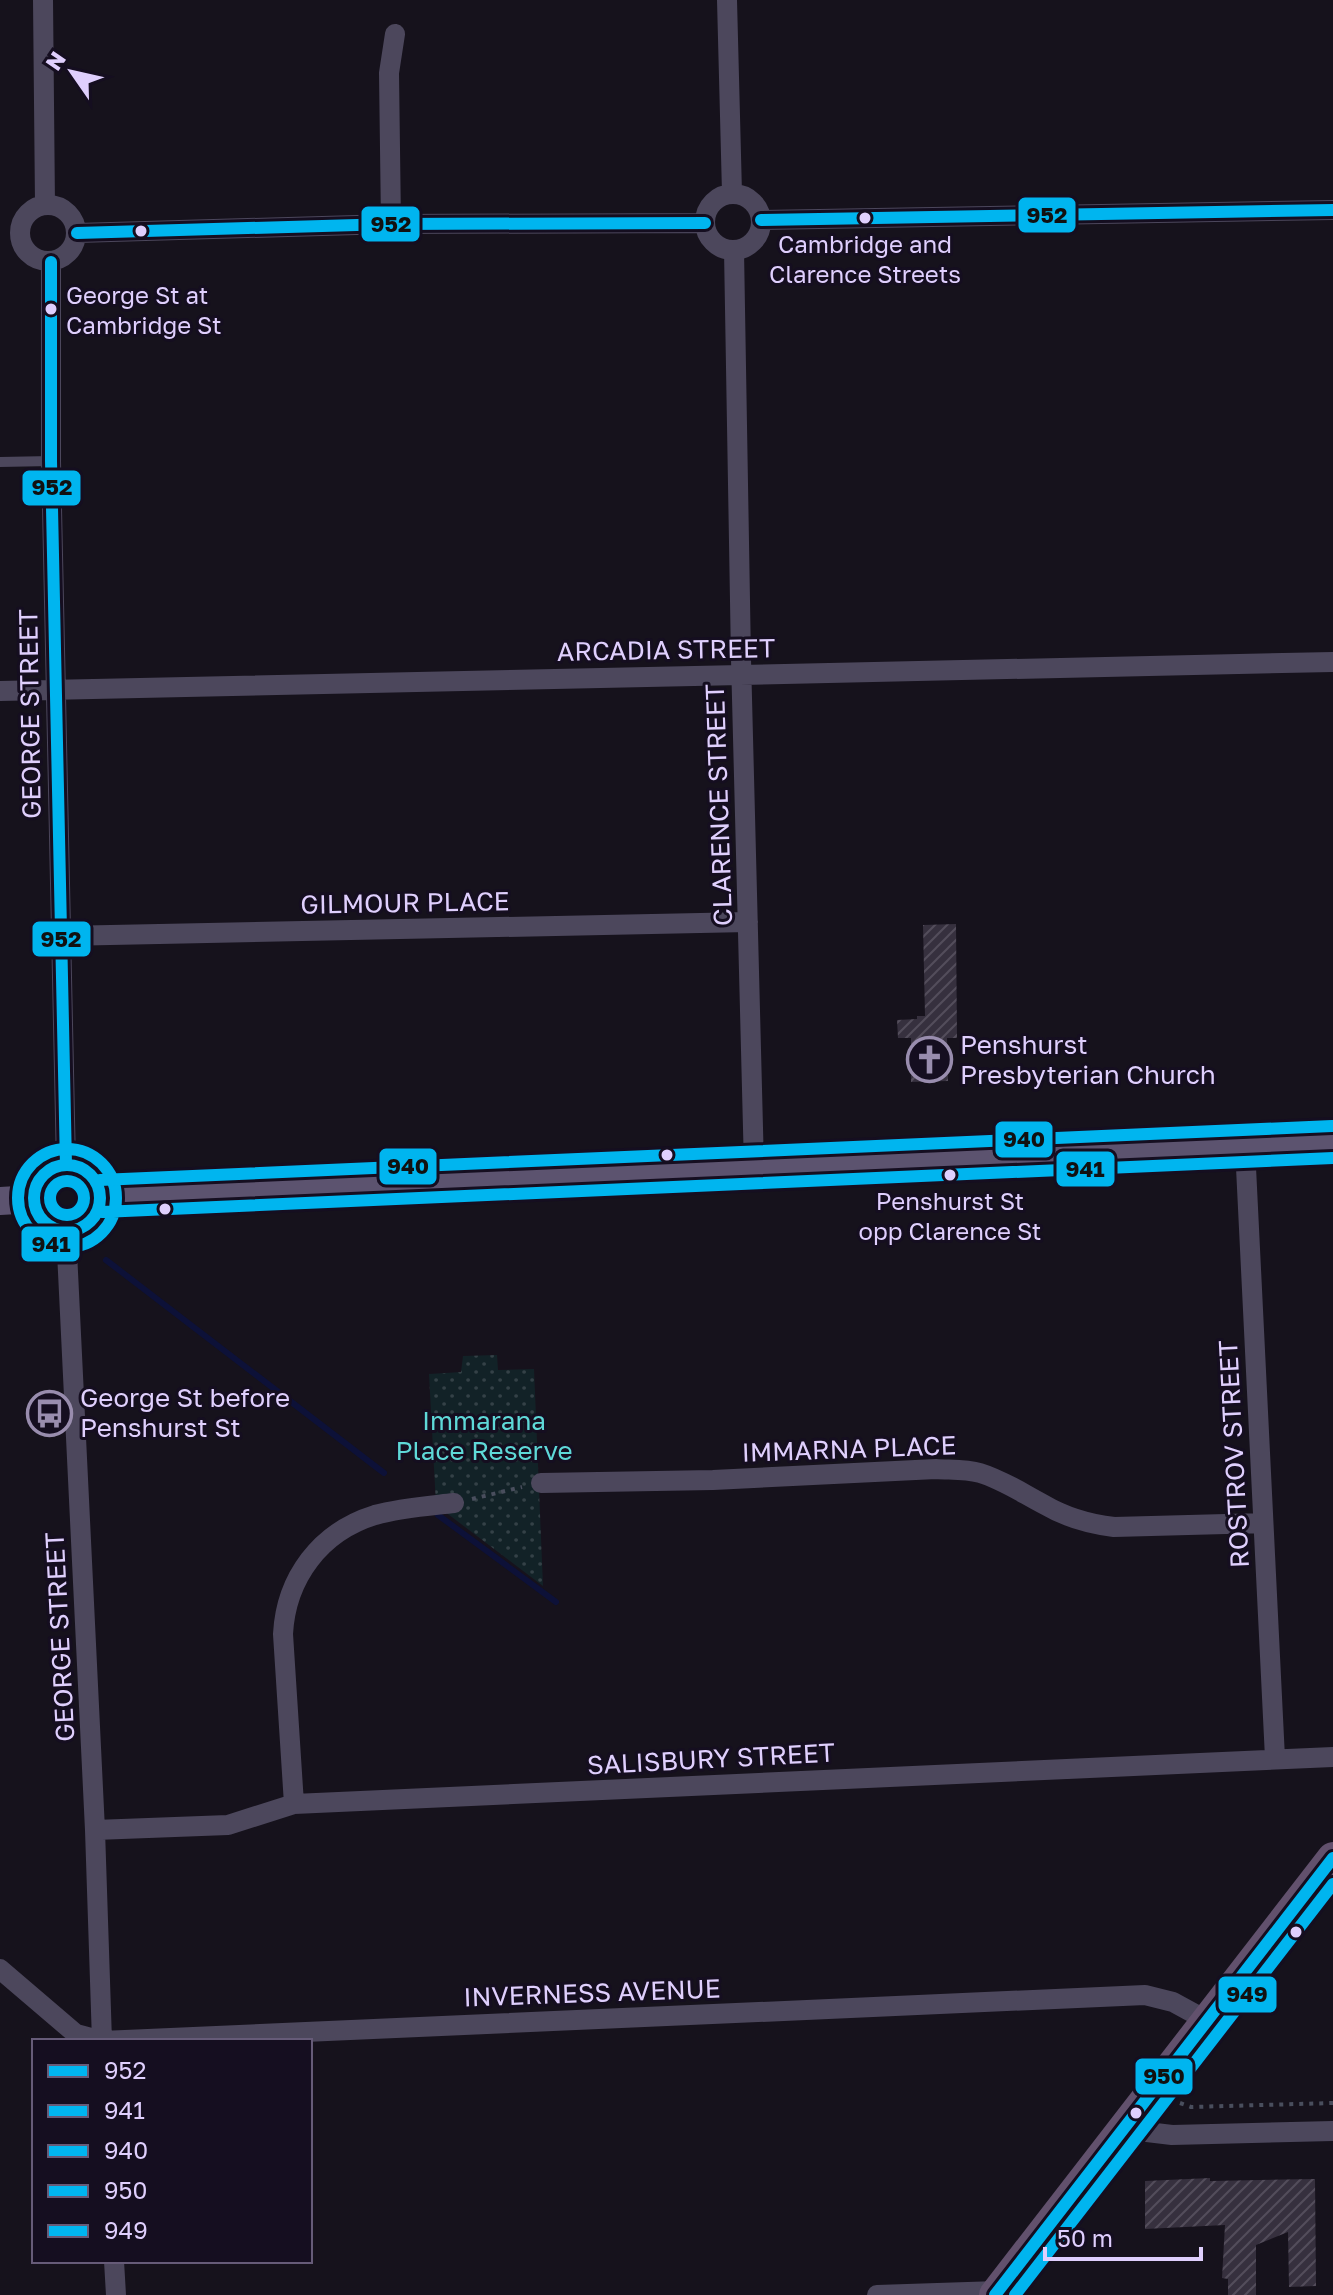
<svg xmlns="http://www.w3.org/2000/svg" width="1333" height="2295" viewBox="0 0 1333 2295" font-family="'Golos Text',sans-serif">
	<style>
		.green { fill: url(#green-dots) }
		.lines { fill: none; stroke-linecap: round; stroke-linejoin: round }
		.stream { stroke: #0d1138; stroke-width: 6 }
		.building { fill: url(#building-hatch) }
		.path { stroke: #494e5d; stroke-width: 4; stroke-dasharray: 4 6; stroke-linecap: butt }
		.lane { stroke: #4c475c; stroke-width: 10 }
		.street { stroke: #4c475c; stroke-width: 20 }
		.secondary { stroke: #5c536f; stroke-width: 28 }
		.primary { stroke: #62516d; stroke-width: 32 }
		.bus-1-casing { stroke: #150e20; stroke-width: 18 }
		.bus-2-casing { stroke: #150e20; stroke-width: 18 }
		.bus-3-casing { stroke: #150e20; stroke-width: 18 }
		.bus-4-casing { stroke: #150e20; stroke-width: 18 }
		.bus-5-casing { stroke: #150e20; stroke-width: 18 }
		.bus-1 { stroke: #00b5ef; stroke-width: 12 }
		.bus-2 { stroke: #00b5ef; stroke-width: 12 }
		.bus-3 { stroke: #00b5ef; stroke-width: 12 }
		.bus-4 { stroke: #00b5ef; stroke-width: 12 }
		.bus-5 { stroke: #00b5ef; stroke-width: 12 }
		.bus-dot { fill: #dfcffd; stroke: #150e20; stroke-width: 3 }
		.labels { text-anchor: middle; stroke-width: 6; stroke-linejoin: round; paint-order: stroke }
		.bus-label { font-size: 24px; fill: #dfcffd; stroke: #150e20 }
		.street-label { font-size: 26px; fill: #dfcffd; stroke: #150e20 }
		.poi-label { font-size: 26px; fill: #dfcffd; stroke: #150e20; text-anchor: start }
		.park-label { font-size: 26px; fill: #5fd9d8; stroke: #150e20 }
		.line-badge { stroke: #150e20; stroke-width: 3 }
		.pale-badge-label { font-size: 22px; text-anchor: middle; font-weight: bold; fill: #111 }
	</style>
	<defs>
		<pattern id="green-dots" width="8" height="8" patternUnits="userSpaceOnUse" patternTransform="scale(2)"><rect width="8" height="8" fill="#122227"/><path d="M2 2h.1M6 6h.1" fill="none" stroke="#344147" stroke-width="1.8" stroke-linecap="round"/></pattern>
		<pattern id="building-hatch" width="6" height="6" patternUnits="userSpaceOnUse" patternTransform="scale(2)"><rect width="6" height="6" fill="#36303e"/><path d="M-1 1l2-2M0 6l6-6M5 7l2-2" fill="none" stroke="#534d5b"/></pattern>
	</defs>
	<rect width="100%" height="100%" fill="#16121c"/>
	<path class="green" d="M 497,1355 L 498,1370 L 534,1369 L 543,1586 L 436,1505 L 429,1374 L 461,1372 L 463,1356 Z"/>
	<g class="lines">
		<path class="stream" d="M 106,1260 L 384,1473
			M 438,1515 L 556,1602"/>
	</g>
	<path class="building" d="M 956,924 L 957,1038 L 947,1038 L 948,1081 L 911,1082 L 911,1038 L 898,1038 L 897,1020 L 917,1019 L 917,1016 L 925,1016 L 923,925 Z
		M 1210,2178 L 1210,2181 L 1315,2179 L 1316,2286 L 1289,2287 L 1288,2232 L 1256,2245 L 1256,2295 L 1228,2295 L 1228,2279 L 1222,2278 L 1225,2225 L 1145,2229 L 1145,2181 Z"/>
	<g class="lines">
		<path class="path" d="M 472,1499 L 522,1487
			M 1180,2103 L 1191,2107 L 1333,2103"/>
		<path class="lane" d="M 0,462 L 51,461"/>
		<path class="street" d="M 43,0 L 45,205
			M 727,0 L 732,193
			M705 222a28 28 0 1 1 56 0a28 28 0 1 1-56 0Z
			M20 233a28 28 0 1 1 56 0a28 28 0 1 1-56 0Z
			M 761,220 L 1333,210
			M 391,224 L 389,73 L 395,34
			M 77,233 L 391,224 L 705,223
			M 734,250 L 741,659 L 754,1167
			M 51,262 L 51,461 L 66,1165
			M 0,691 L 1333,662
			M 62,936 L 748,922
			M 1245,1147 L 1275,1758
			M 66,1231 L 95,1830 L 102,2041
			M 541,1483 L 713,1480 L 936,1469 C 951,1470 966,1469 980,1473 C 1003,1480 1022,1493 1043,1504 C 1065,1517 1089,1524 1114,1527 L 1263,1523
			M 294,1804 L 283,1634 C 286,1578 320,1532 375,1515 C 400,1508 428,1506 454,1503
			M 95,1830 L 228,1825 L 294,1804 L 1333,1757
			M 0,1969 L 76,2034 L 102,2041 L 1145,1995 L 1173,2002 L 1206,2020
			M 1128,2123 L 1147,2132 L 1172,2135 L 1333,2131
			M 114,2261 L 116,2295
			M 877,2295 L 998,2291"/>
		<path class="secondary" d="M34 1198a33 33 0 1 1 66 0a33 33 0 1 1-66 0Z
			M 101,1196 L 1333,1142
			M 0,1201 L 34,1199"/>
		<path class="primary" d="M 995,2295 L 1333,1858"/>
		<defs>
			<path id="bus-1" d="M 761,220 L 1333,210
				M 77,233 L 391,224 L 705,223
				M 51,262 L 51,461 L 66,1165
				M34 1198a33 33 0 1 1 66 0a33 33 0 1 1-66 0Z"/>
			<path id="bus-2" d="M18 1198a49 49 0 1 1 98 0a49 49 0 1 1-98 0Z
				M 102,1212 L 1333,1158"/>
			<path id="bus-3" d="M 100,1180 L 1332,1126
				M50 1198a17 17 0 1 1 34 0a17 17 0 1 1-34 0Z"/>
			<path id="bus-4" d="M 995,2295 L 1333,1858"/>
			<path id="bus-5" d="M 1015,2295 L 1333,1884"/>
		</defs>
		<use href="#bus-1" class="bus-1-casing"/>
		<use href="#bus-2" class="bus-2-casing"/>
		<use href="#bus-3" class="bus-3-casing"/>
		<use href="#bus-4" class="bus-4-casing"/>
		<use href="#bus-5" class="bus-5-casing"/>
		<use href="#bus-1" class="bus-1"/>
		<use href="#bus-2" class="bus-2"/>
		<use href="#bus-3" class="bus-3"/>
		<use href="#bus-4" class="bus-4"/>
		<use href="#bus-5" class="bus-5"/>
	</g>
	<defs>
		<symbol id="church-ring" viewBox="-11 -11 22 22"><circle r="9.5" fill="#150e20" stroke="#998dae" stroke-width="1.5"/><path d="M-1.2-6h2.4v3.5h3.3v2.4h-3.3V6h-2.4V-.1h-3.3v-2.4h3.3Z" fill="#998dae"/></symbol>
		<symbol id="bus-ring" viewBox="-11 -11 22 22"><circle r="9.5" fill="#150e20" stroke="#998dae" stroke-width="1.5"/><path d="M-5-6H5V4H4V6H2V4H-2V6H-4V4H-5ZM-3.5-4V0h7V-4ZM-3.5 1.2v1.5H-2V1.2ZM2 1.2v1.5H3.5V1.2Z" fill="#998dae"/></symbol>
	</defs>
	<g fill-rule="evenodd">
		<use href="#church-ring" x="904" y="1034" width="51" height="51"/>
		<use href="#bus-ring" x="24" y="1388" width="51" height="51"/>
	</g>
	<g class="bus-dot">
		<circle cx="865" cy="218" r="7"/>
		<circle cx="141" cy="231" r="7"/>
		<circle cx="51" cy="309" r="7"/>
		<circle cx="667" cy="1155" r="7"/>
		<circle cx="950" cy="1175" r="7"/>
		<circle cx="165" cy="1209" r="7"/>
		<circle cx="1296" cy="1932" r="7"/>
		<circle cx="1136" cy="2113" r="7"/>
	</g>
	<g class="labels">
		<g class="bus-label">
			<text x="865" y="253">Cambridge and<tspan x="865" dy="30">Clarence Streets</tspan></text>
			<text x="66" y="304" text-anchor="start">George St at<tspan x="66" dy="30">Cambridge St</tspan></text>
			<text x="950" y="1210">Penshurst St<tspan x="950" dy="30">opp Clarence St</tspan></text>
		</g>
		<g class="street-label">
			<text transform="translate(666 650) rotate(-1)" y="9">ARCADIA STREET</text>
			<text transform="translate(30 714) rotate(-91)" y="9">GEORGE STREET</text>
			<text transform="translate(719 805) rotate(-92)" y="9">CLARENCE STREET</text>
			<text transform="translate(405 903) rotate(-1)" y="9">GILMOUR PLACE</text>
			<text transform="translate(849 1449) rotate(-2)" y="9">IMMARNA PLACE</text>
			<text transform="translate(1234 1454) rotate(-93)" y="9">ROSTROV STREET</text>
			<text transform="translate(60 1637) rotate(-93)" y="9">GEORGE STREET</text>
			<text transform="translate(711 1759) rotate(-3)" y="9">SALISBURY STREET</text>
			<text transform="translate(592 1993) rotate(-2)" y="9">INVERNESS AVENUE</text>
		</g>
		<g class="poi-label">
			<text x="960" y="1054">Penshurst<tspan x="960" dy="30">Presbyterian Church</tspan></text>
			<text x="80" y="1407">George St before<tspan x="80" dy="30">Penshurst St</tspan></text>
		</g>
		<g class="park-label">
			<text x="484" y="1430">Immarana<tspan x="484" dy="30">Place Reserve</tspan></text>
		</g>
	</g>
	<g class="line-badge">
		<rect x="1017" y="196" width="60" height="38" rx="8" fill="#00b5ef"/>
		<rect x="360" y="205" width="61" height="38" rx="8" fill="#00b5ef"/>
		<rect x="21" y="469" width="61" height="38" rx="8" fill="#00b5ef"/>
		<rect x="31" y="920" width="61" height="38" rx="8" fill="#00b5ef"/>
		<rect x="994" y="1120" width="60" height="39" rx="8" fill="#00b5ef"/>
		<rect x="378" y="1147" width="60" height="39" rx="8" fill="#00b5ef"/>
		<rect x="1055" y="1150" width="61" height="38" rx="8" fill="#00b5ef"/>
		<rect x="20" y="1225" width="61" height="38" rx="8" fill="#00b5ef"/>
		<rect x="1217" y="1975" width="61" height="39" rx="8" fill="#00b5ef"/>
		<rect x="1134" y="2057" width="60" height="39" rx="8" fill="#00b5ef"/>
	</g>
	<g class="pale-badge-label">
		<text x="1047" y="223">952</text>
		<text x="391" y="232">952</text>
		<text x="52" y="495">952</text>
		<text x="61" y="947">952</text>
		<text x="1024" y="1147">940</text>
		<text x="408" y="1174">940</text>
		<text x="1085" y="1177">941</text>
		<text x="51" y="1252">941</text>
		<text x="1247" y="2002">949</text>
		<text x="1164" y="2084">950</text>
	</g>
	<rect x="32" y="2039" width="280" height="224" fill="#150e20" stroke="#665b78" stroke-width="2"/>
	<rect x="48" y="2065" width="40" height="12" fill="#00b5ef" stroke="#665b78" stroke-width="2"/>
	<text x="104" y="2079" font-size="24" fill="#dfcffd">952</text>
	<rect x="48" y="2105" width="40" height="12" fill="#00b5ef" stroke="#665b78" stroke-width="2"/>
	<text x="104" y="2119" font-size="24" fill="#dfcffd">941</text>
	<rect x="48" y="2145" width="40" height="12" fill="#00b5ef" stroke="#665b78" stroke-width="2"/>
	<text x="104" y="2159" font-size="24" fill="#dfcffd">940</text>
	<rect x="48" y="2185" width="40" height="12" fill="#00b5ef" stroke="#665b78" stroke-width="2"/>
	<text x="104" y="2199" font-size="24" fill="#dfcffd">950</text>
	<rect x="48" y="2225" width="40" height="12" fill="#00b5ef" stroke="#665b78" stroke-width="2"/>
	<text x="104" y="2239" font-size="24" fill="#dfcffd">949</text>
	<g transform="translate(72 72) rotate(304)" stroke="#150e20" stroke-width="6" paint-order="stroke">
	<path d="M0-6L14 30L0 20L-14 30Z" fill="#dfcffd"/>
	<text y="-12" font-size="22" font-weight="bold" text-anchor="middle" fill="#dfcffd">N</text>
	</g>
	<path d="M1045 2247v12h156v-12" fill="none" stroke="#dfcffd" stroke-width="4"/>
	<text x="1057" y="2247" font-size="24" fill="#dfcffd" stroke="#150e20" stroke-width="6" paint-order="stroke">50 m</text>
</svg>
